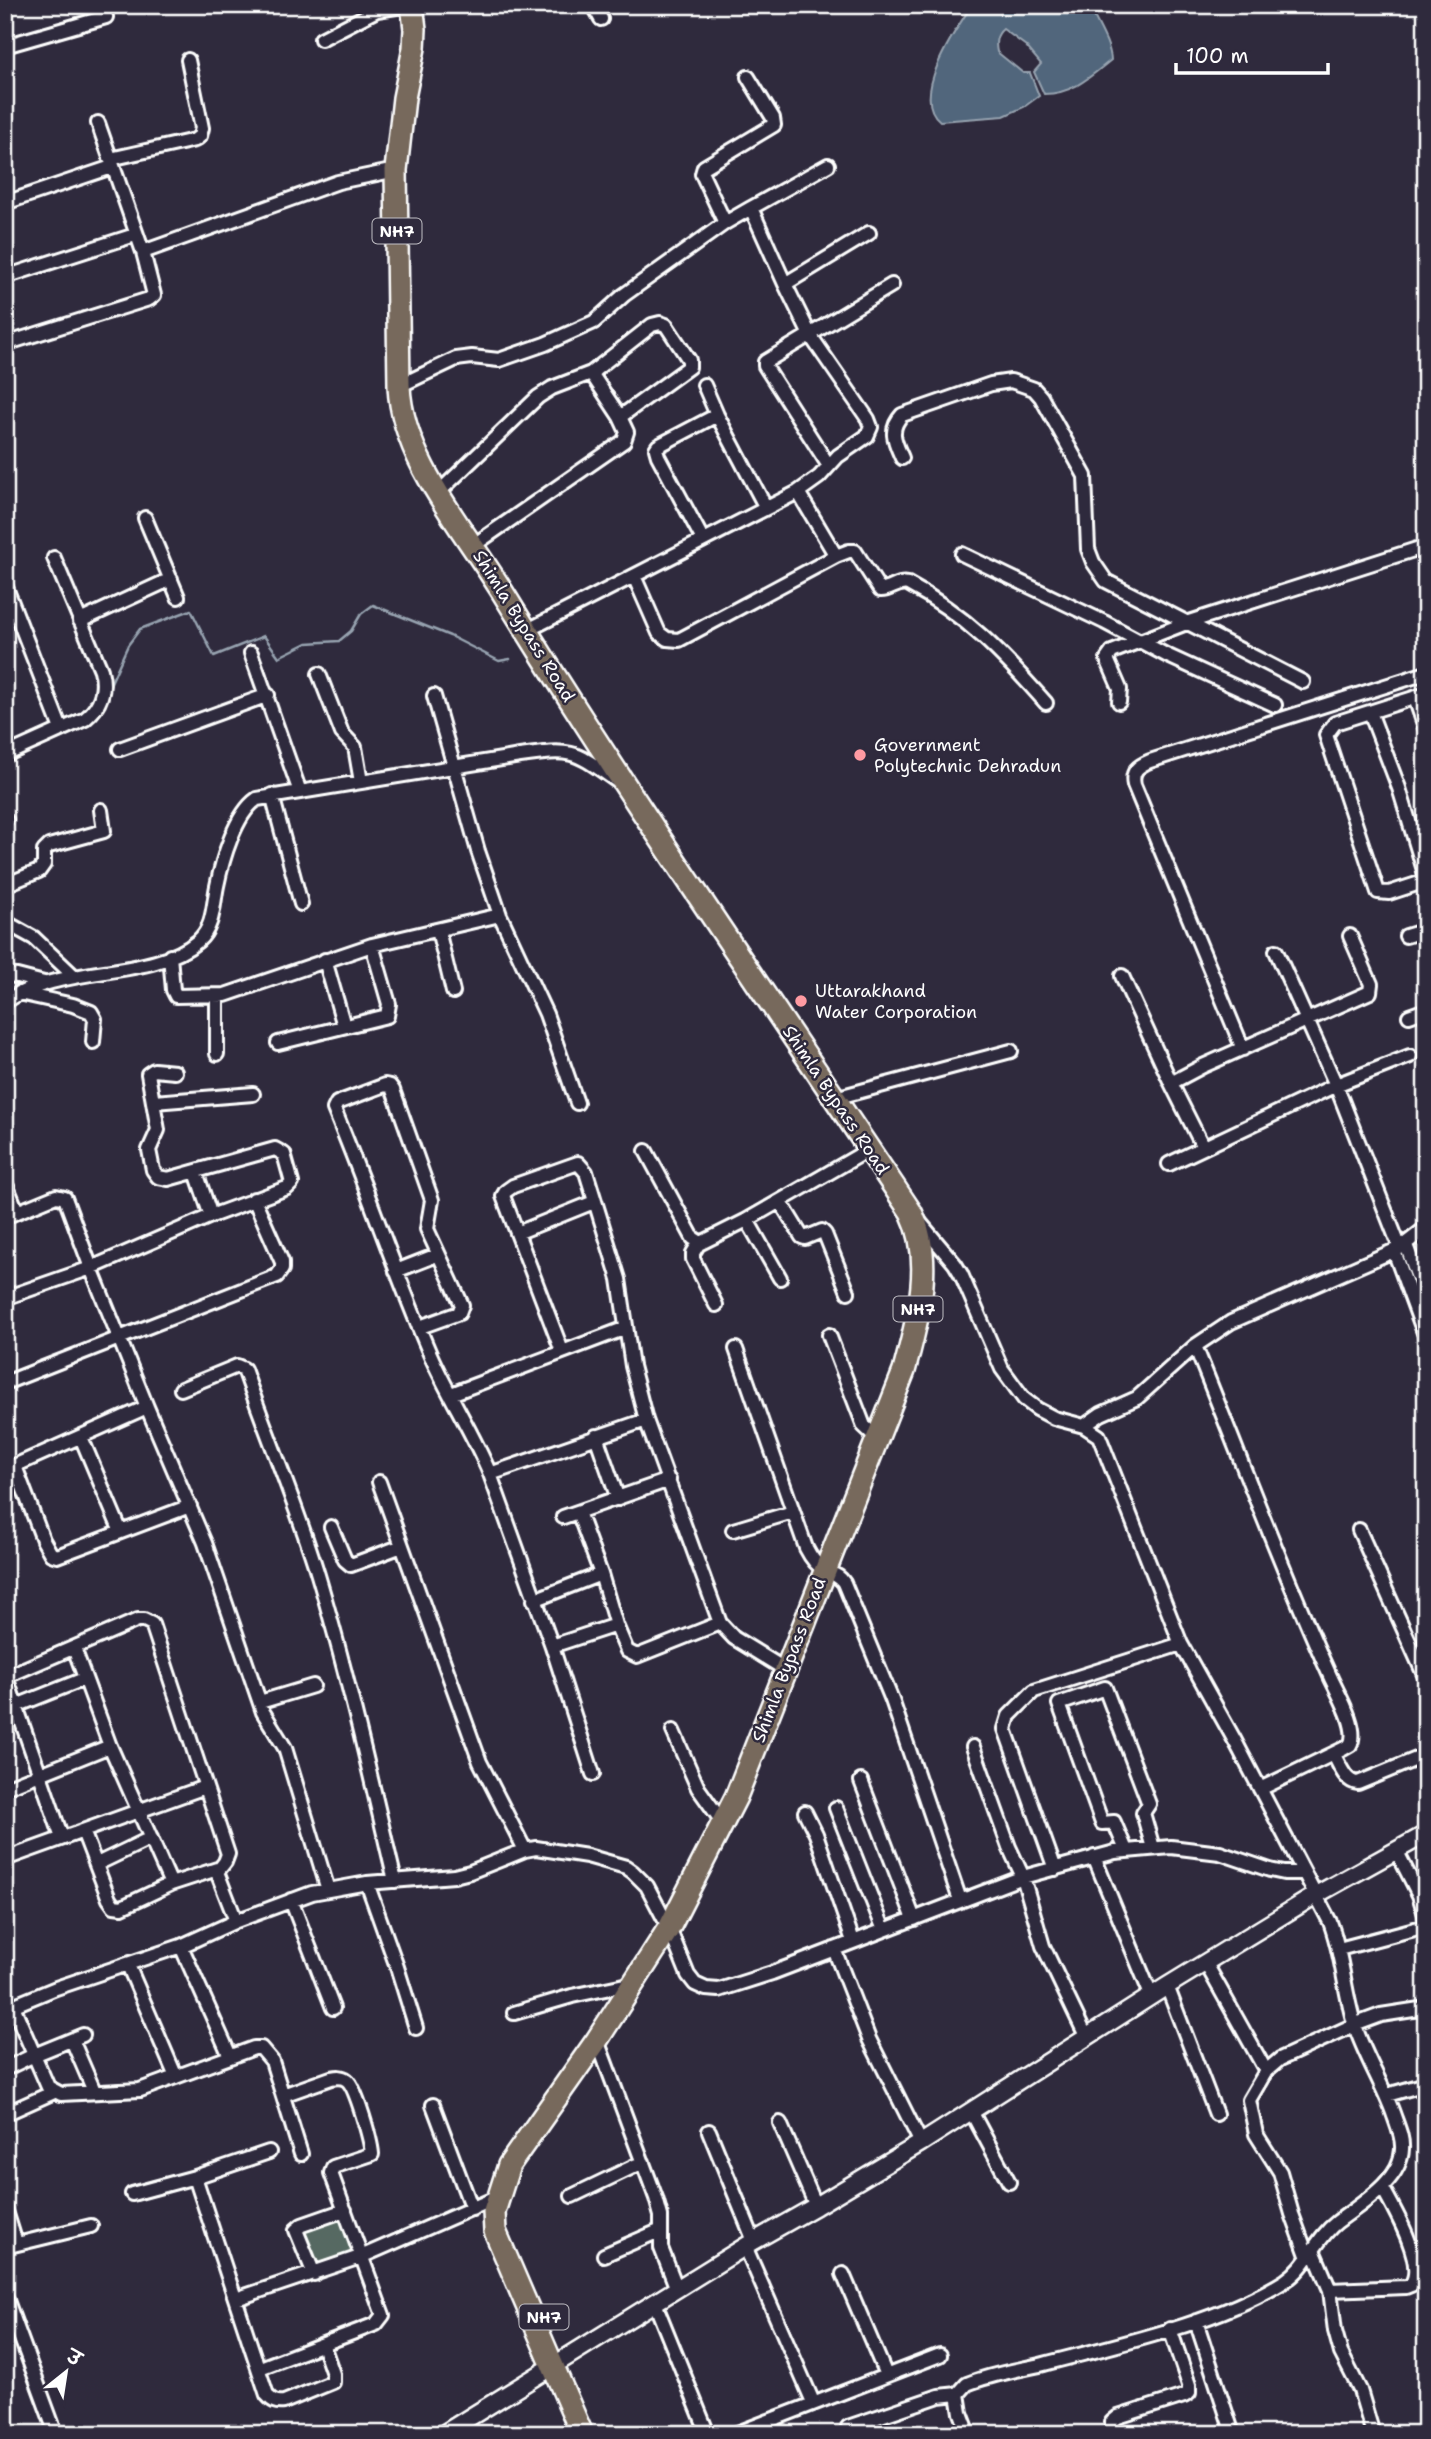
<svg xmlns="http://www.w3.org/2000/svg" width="1431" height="2439" viewBox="0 0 1431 2439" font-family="'Shantell Sans','Playpen Sans Deva',sans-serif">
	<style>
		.green { fill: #576962; stroke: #abb4b0; stroke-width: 2 }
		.water { fill: #51667c; stroke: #97a3b0; stroke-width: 2 }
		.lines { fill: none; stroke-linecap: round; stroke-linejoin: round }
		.stream { stroke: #97a3b0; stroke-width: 2.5 }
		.street-casing { stroke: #fff; stroke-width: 18 }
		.secondary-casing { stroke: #fff; stroke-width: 21 }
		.highway-casing { stroke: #fff; stroke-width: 26 }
		.street { stroke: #2f2a3d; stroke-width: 12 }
		.secondary { stroke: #2f2a3d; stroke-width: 16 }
		.highway { stroke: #77695c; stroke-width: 21 }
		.poi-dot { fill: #ff9aa2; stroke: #2f2a3d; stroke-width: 2.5 }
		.labels { text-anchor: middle; stroke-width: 5; stroke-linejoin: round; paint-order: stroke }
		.shield { fill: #2f2a3d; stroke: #c1bfc5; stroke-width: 2 }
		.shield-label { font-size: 16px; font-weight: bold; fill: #fff }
		.street-label { font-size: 18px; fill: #fff; stroke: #2f2a3d }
		.poi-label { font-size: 18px; fill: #fff; stroke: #2f2a3d; text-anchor: start }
	</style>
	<rect width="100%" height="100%" fill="#2f2a3d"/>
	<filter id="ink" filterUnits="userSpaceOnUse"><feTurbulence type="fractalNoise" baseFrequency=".0143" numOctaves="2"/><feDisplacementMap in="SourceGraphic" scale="14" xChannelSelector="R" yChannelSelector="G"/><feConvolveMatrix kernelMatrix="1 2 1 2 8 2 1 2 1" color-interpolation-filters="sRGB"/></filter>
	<g filter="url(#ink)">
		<path class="green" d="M 341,2214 L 355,2254 L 315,2270 L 299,2230 Z"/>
		<path class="water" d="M 972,5 L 1089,5 C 1096,23 1110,42 1111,60 C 1090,77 1073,94 1044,94 L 1034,72 L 1041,64 L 1026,46 L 1003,29 C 996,35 995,42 997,52 L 1023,73 L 1030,73 L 1039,96 L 1024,107 L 1004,116 L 940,121 C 909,97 956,29 972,5 Z"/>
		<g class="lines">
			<path class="stream" d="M 109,687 L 128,645 L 140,629 L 191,610 L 214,656 L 264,636 L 279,657 L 307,643 L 339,641 L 351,631 L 361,614 L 373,605 L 450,636 L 499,661 L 510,659
				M 5,746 L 18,743"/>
			<defs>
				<path id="street" d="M 597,5 L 596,10 L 601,19
					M 321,39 L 377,10 L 409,5
					M 5,46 L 106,17
					M 110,159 L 195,140 L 200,136 L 202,128 L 188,60
					M 5,203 L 112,167
					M 725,223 L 702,174 L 704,167 L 774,125 L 773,118 L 748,77
					M 143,252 L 338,182 L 396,170
					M 5,277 L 135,235
					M 785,284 L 751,208 L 828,165
					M 5,344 L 149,299 L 154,295 L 143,252 L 98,123
					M 591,373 L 620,417
					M 704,385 L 717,415 L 766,508
					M 399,386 L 456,359 L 472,357 L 499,360 L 545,344 L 594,322 L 624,295 L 725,223 L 751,208
					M 902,458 C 895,442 888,430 902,415 L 991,384 L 1011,381 L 1034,389 L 1041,397 L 1085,476 L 1088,549 L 1093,562 L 1106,581 L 1303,682
					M 829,466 L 765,366 L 765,362 L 892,285
					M 438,493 L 538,397 L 552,388 L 591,373 L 652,325 L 660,323 L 666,325 L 689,360 L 689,367 L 620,417 L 627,432 L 624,441 L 474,545
					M 145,518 L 178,597
					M 703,540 L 658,456 L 656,449 L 658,446 L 717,415
					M 962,554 L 1104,622 L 1166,655 L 1275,705
					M 836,556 L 849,551 L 855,551 L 880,590 C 891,591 897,581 908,584 C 966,615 1003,654 1046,703
					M 634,576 L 659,633 L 667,639 L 679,640 L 836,556 L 798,492
					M 5,585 L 61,729
					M 80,621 L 171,579
					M 526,631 L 798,492 L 819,477 L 838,456 L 867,436 L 871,427 L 868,419 L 810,335 L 785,284 L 869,233
					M 251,653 L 300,792
					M 319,674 L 342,733 L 355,747 L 361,782
					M 1426,694 L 1335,723 L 1326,735 L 1378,892 L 1389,893 L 1426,881
					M 434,696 L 478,851 L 500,915 L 546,1014 L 577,1103
					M 1415,698 L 1426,730
					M 1119,702 L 1120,689 L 1107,659 L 1112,652 L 1189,622 L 1426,546
					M 1370,712 L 1399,788 L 1426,877
					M 120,749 L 268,695
					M 5,755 L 85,719 C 101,706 106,689 101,670 L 54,558
					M 272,795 L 301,904
					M 5,821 L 6,820
					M 5,885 L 39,871 L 44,864 L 44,851 L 49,846 L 104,831 L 101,810
					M 5,922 L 34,938 L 74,976
					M 438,930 L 453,992
					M 1406,936 L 1426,930
					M 1276,951 L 1336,1085 L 1400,1248
					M 170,956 L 173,990 L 176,996 L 225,995 L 372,945 L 500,915
					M 325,960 L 344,1026
					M 5,975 L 17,976 L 44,983
					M 1122,976 L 1171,1083 L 1203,1147
					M 19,993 L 73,1005 L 91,1012 L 95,1019 L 93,1042
					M 5,1002 C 62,963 151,981 198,941 C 214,927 213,905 217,886 C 222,861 235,814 257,799 L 520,756 C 574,748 574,751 617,781
					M 1409,1016 L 1426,1010
					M 278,1043 L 387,1016 L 389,1004 L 372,945
					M 1243,1049 L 1134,785 C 1131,771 1138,766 1150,761 L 1426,673
					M 217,1054 L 217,996
					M 1171,1083 L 1203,1066 L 1370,992 L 1371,984 L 1350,936
					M 835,1098 L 1011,1051
					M 154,1102 L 253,1094
					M 646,1151 L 693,1238 L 701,1243 L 747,1220 L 870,1149
					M 1169,1164 L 1336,1085 L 1410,1056
					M 196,1172 L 211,1216
					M 5,1182 L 17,1211
					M 780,1201 L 802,1237 L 805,1238 L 822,1231 L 825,1234 L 848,1292
					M 5,1217 L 56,1196 L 65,1198 L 91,1268 L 5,1298
					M 747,1220 L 780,1278
					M 918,1220 L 955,1264 L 961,1274 L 1002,1369 L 1024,1399 L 1037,1409 L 1054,1418 L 1084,1426 L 1099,1436 L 1181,1644 L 1235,1741 L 1330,1922 C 1343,1956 1344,1992 1355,2026 C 1365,2056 1382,2083 1393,2113 C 1397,2125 1403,2137 1402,2149 C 1401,2181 1359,2205 1337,2222 C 1315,2239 1308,2266 1285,2281 C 1218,2323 1120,2344 1044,2364 C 1019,2370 991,2374 967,2384 L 958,2394 L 961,2413 L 969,2434
					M 517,1233 L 594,1202
					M 699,1243 L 693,1253 L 693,1259 L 716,1305
					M 1406,1245 L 1426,1299
					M 1394,1251 L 1426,1338
					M 396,1271 L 437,1255
					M 420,1327 L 459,1313 L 462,1305 L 427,1229 L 432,1200 L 393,1090 L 390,1086 L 385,1085 L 337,1103 L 334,1109 C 368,1190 395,1273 430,1354 C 448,1395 473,1433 490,1474 L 552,1646 L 593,1774
					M 829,1335 L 864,1426 L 879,1440
					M 1195,1346 C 1240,1456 1281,1568 1330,1676 C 1337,1692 1360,1729 1350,1745 L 1343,1749 L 1260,1789
					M 736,1349 L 806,1548 C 810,1556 817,1566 825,1570 C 833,1575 838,1574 844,1583 L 892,1700 L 960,1900
					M 562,1351 L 503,1196 L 506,1191 L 513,1186 L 578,1163 L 586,1172 L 619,1279 L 632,1366 L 646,1420 L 720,1623 L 734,1638 L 786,1670
					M 5,1383 L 277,1276 L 282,1269 L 282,1262 L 254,1199
					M 181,1389 L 237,1366 L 244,1369 C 268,1438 297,1506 318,1575 C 348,1676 371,1779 395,1881
					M 451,1394 L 626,1328
					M 147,1407 L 91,1268 L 211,1216 L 287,1188 L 292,1183 L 284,1154 L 275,1149 L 168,1179 L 158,1177 L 153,1170 L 149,1150 L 158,1130 L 148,1074 L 154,1070 L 175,1072
					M 1084,1426 L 1101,1414 L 1137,1398 L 1195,1346 L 1231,1322 L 1400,1248 L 1426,1228
					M 596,1436 L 618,1499
					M 81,1437 L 121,1532
					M 15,1466 L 43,1540 L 51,1554 L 57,1556 L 190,1506
					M 5,1470 L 147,1407 L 205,1543 L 263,1712 L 285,1748 L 328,1890
					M 490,1474 L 646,1420
					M 379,1482 L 480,1762 L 525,1850
					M 578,1512 L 601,1574
					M 563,1517 L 669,1480
					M 331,1527 L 345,1560 L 351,1565 L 402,1546
					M 733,1530 L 793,1512
					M 1359,1530 L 1426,1679
					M 534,1600 L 601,1574 L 616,1625 L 552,1646
					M 616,1625 L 627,1651 L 637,1656 L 720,1623
					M 5,1677 L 138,1620 L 144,1620 L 152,1624 L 228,1854 L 225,1862 L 217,1872 L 236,1921
					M 6,1677 L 62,1838
					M 260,1702 L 313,1686
					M 16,1706 L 84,1679
					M 673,1731 L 698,1788 L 723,1823
					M 110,1746 L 171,1884 L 217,1869
					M 973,1747 L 1009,1847 L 1023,1877 L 1043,1946 L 1086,2036
					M 1334,1755 C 1340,1766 1345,1782 1358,1783 L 1426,1755
					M 861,1781 L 914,1919
					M 5,1788 L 110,1746 L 74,1648
					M 836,1808 L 884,1930
					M 805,1812 L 816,1834 L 853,1941
					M 83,1831 L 109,1899 L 114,1906 L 122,1907 L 171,1884
					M 1126,1850 L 1114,1822 L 1102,1823 L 1059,1704 L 1105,1688 L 1149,1804 L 1143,1813 L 1153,1848
					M 1396,1850 L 1419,1895 L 1426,1918
					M 1094,1857 L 1151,1995
					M 5,1859 L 205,1787
					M 97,1864 L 151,1838
					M 1055,1869 L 1005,1729 L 1009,1716 L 1034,1691 L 1181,1644
					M 367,1883 L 397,1967 L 416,2028
					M 291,1900 L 333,2008
					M 181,1946 L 230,2056
					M 834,1949 L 869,2039 L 921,2143
					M 1339,1949 L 1426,1926
					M 1205,1962 L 1266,2071
					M 128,1965 L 176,2077
					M 1167,1986 L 1216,2114
					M 13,2006 L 48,2087 L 61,2094 L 140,2090 L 254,2048 L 261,2048 L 272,2061 L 301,2154
					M 5,2009 L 56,1988 L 181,1946 L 236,1921 L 312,1893 L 367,1883 L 454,1876 L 470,1872 L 525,1850 L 536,1848 L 587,1856 L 626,1867 L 633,1872 L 647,1886 L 669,1928 L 688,1975 L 695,1984 L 706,1989 L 719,1990 L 772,1973 L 1023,1877 L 1115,1852 L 1171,1847 L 1220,1853 L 1270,1870 L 1284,1873 L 1304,1873
					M 514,2013 L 572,1996 L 634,1983
					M 72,2040 L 94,2091
					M 597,2040 L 656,2198 L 661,2216 L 661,2248 L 677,2289
					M 5,2069 L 34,2055 L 83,2035
					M 1387,2095 L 1426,2084
					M 433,2105 L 472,2209
					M 971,2111 L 1009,2182
					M 5,2114 L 54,2092
					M 780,2123 L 816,2206
					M 709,2131 L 754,2241
					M 195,2177 L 269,2152
					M 132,2194 L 195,2177 L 267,2395 C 272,2401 276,2403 284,2402 L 333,2382 L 333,2374 L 323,2345
					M 572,2196 L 643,2162
					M 5,2208 L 16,2243
					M 745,2246 L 813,2402
					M 5,2247 L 91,2226
					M 1313,2250 L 1330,2290 L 1406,2287 L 1411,2285 C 1427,2264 1393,2207 1382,2187
					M 604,2255 L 659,2231
					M 1308,2258 L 1292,2214 L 1280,2172 L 1256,2134 L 1249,2100 L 1266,2071 L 1280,2059 L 1354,2025 L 1381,2015 L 1426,2008
					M 314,2274 L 296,2230 L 302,2225 L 345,2210
					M 843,2274 L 886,2375
					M 1330,2290 L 1335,2331 L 1341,2353 L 1360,2390 L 1373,2434
					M 5,2295 L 56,2434
					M 236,2299 L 363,2256 L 498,2197
					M 655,2303 L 708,2434
					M 1196,2321 L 1233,2434
					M 260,2368 L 376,2324 L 383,2315 L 331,2173 L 333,2167 L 372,2154 C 371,2141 356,2087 347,2080 C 342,2076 337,2077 331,2078 L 283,2095
					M 848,2427 L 939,2396 L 958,2394
					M 735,2434 L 940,2355
					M 1112,2434 L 1112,2422 L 1118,2417 L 1184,2396 L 1189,2393 L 1189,2385 L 1170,2329"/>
				<path id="secondary" d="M 443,2434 L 754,2241 L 816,2206 L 921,2143 L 1167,1986 L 1316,1895 L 1426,1834"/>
				<path id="highway" d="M 412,5 L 415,29 L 414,48 L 404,98 L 396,170 L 399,386 C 402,459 463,528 500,588 C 630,800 773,1005 911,1212 C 935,1261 917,1322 904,1371 L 736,1797 L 669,1928 L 597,2040 L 509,2165 L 494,2212 L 495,2231 L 582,2434"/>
			</defs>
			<use href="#street" class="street-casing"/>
			<use href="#secondary" class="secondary-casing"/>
			<use href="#highway" class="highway-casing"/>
			<use href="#street" class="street"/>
			<use href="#secondary" class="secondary"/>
			<use href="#highway" class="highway"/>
		</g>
	</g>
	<g class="poi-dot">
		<circle cx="860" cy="755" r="7"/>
		<circle cx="801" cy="1001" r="7"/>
	</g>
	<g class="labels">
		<g class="shield">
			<rect x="372.5" y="218.5" width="49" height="25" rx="5"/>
			<rect x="893.5" y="1296.5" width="49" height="25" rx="5"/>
			<rect x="519.5" y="2304.5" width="49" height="25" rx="5"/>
		</g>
		<g class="shield-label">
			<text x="397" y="237">NH7</text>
			<text x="918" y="1315">NH7</text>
			<text x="544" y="2323">NH7</text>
		</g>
		<g class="street-label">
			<text transform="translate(524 626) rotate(58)" y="6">Shimla Bypass Road</text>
			<text transform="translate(836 1100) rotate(56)" y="6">Shimla Bypass Road</text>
			<text transform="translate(789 1660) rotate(-69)" y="6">Shimla Bypass Road</text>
		</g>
		<g class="poi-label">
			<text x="874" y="751">Government<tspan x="874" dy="21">Polytechnic Dehradun</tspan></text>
			<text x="815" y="997">Uttarakhand<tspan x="815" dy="21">Water Corporation</tspan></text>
		</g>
	</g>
	<rect width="1431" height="2439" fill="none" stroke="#2f2a3d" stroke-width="28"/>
	<rect x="14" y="14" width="1403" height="2411" fill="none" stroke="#fff" stroke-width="2.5" filter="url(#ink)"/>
	<g transform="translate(66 2372) rotate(30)" stroke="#2f2a3d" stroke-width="5" paint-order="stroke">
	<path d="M0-5L12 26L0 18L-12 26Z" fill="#ffffff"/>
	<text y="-10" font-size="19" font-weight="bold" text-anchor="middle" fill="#ffffff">उ</text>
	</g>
	<path d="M1176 63v10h152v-10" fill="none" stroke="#ffffff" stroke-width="3.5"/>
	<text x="1186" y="63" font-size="21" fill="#ffffff" stroke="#2f2a3d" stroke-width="5" paint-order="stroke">100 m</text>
</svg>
